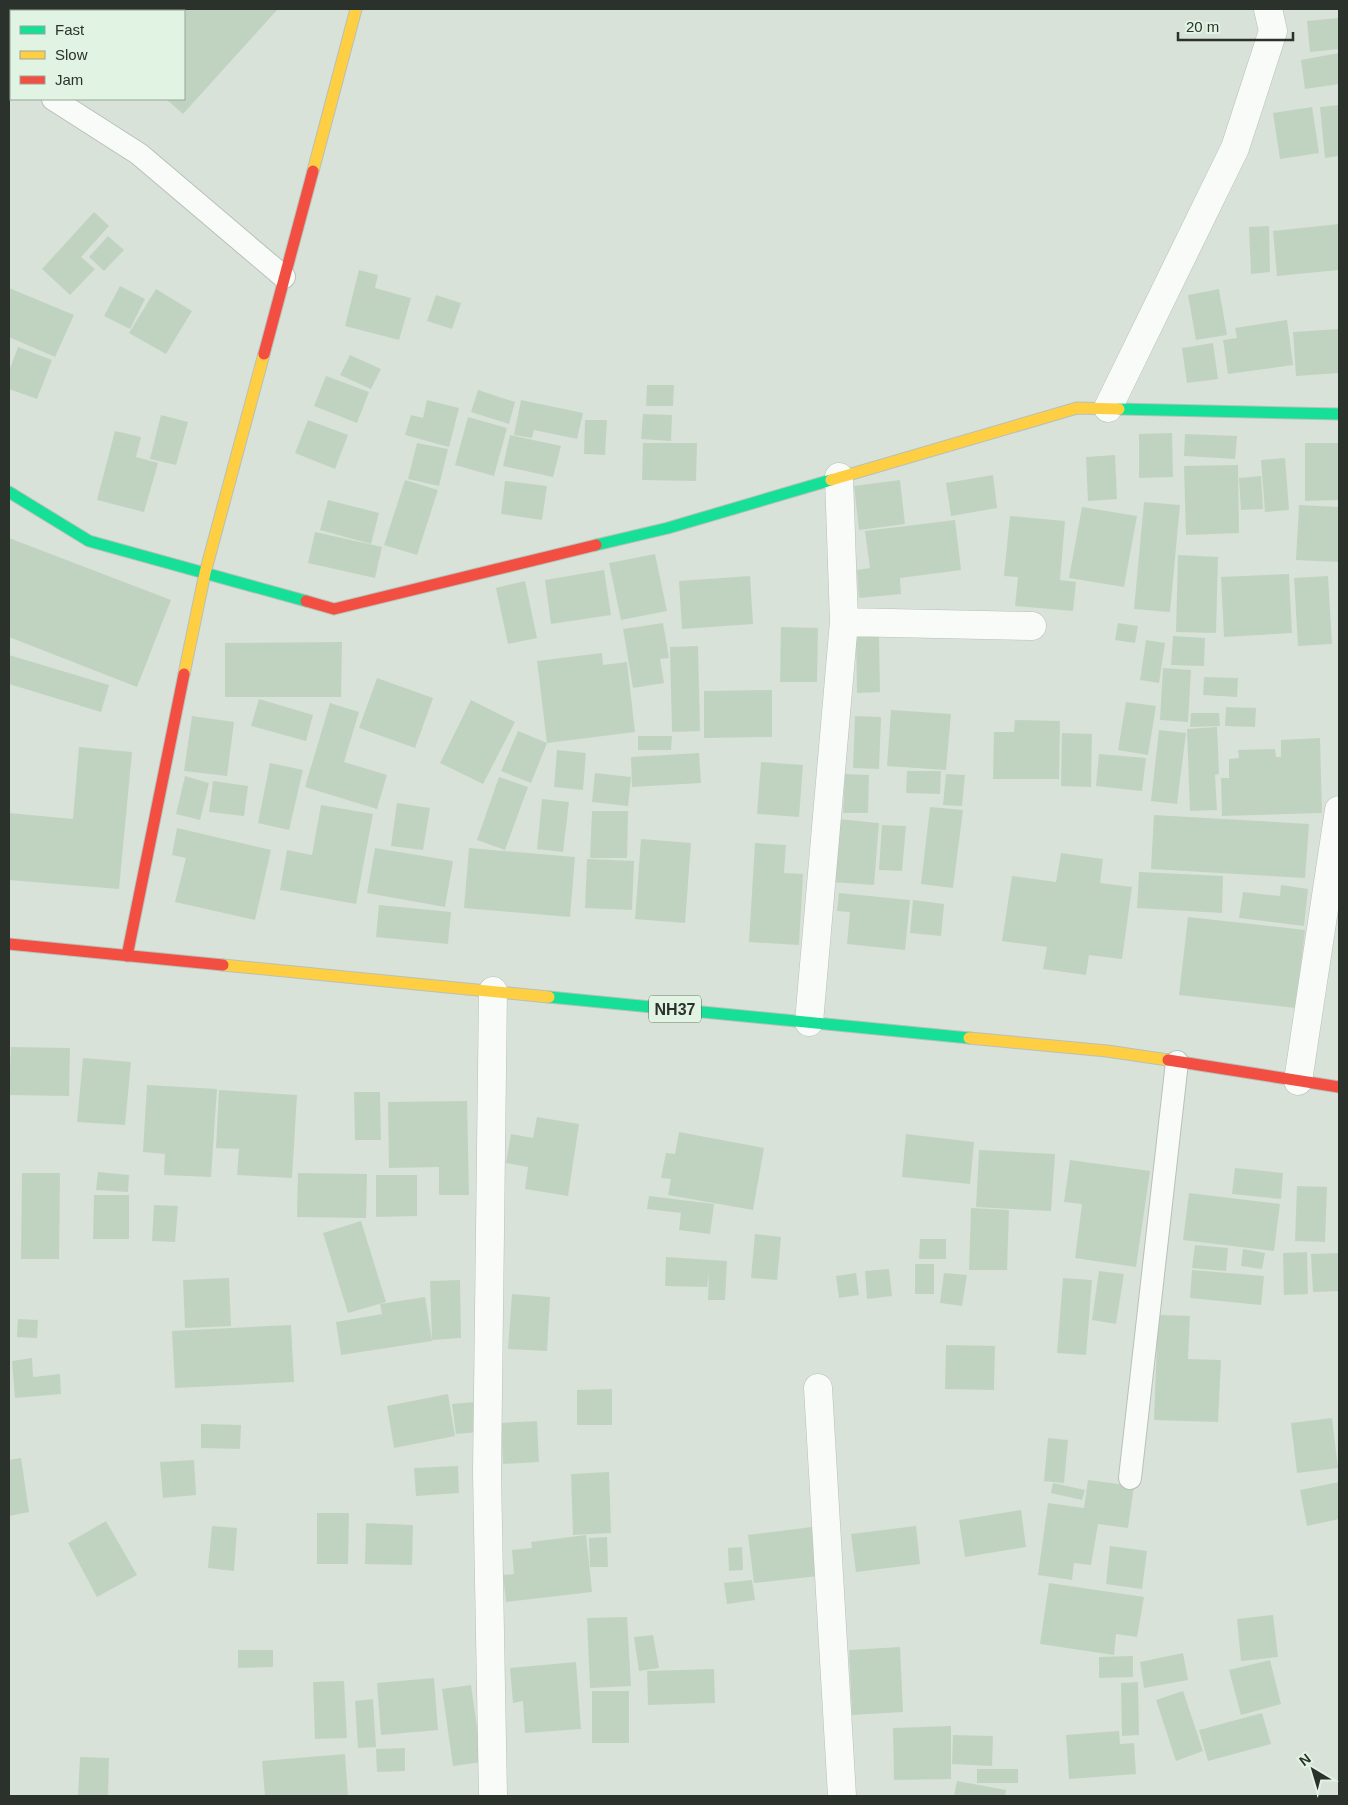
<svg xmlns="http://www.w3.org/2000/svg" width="1348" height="1805" viewBox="0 0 1348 1805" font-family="Arial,sans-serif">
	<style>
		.building { fill: #c0d3c1 }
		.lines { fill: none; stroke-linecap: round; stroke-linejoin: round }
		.lane-casing { stroke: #b8c0b8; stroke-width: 24 }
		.street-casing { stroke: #b8c0b8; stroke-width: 29 }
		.fast-casing { stroke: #b8c0b8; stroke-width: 13 }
		.slow-casing { stroke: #b8c0b8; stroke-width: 13 }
		.jam-casing { stroke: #b8c0b8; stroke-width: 13 }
		.lane { stroke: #f9fbf9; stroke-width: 22 }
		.street { stroke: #f9fbf9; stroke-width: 28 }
		.fast { stroke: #16e098; stroke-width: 11 }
		.slow { stroke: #ffcf43; stroke-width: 11 }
		.jam { stroke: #f24e42; stroke-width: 11 }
		.labels { text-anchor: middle; stroke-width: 4; stroke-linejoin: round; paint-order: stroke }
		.shield { fill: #e1f3e2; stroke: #626b62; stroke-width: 1 }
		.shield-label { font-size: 16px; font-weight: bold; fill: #2b312b }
	</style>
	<rect width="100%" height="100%" fill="#d8e2d8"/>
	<path class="building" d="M 176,9 L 278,9 L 183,114 L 166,99 L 184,99 L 184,11 L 174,11 Z
		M 1339,18 L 1339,49 L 1310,52 L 1307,21 Z
		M 1339,53 L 1339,84 L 1305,89 L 1301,60 Z
		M 1339,105 L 1339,156 L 1325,158 L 1320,107 Z
		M 1312,107 L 1319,153 L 1280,159 L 1273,113 Z
		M 94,212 L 109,226 L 81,257 L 95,269 L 70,295 L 42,269 Z
		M 1339,224 L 1339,270 L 1277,276 L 1273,231 Z
		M 1269,226 L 1270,272 L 1251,274 L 1249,227 Z
		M 108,236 L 124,250 L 104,271 L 89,257 Z
		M 359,270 L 378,275 L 375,288 L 411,298 L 399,340 L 345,326 Z
		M 120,286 L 145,299 L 130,329 L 104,316 Z
		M 9,288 L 74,315 L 55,357 L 9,337 Z
		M 156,289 L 192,311 L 166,354 L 129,333 Z
		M 1219,289 L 1227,335 L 1196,340 L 1188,295 Z
		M 436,295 L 461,303 L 452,329 L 427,321 Z
		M 1287,320 L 1293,365 L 1228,374 L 1223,340 L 1237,338 L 1235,328 Z
		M 1339,329 L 1339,373 L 1296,376 L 1293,332 Z
		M 1213,343 L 1218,379 L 1187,383 L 1182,348 Z
		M 18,347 L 52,360 L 37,399 L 9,389 L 9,371 Z
		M 350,355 L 381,369 L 371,389 L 340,375 Z
		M 326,376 L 369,392 L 357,423 L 314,406 Z
		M 647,385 L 674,385 L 673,406 L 646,406 Z
		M 478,390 L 515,402 L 509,424 L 471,412 Z
		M 427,400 L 459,408 L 449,447 L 405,435 L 411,415 L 423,418 Z
		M 521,400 L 583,413 L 577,439 L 534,430 L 532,438 L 514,435 Z
		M 643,414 L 672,415 L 671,441 L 641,439 Z
		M 161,415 L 188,422 L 176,465 L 150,459 Z
		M 468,417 L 507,428 L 494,476 L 455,465 Z
		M 308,420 L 348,435 L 335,469 L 295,453 Z
		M 585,420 L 607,420 L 605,455 L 584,454 Z
		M 115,431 L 141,437 L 136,457 L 158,463 L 144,512 L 97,500 Z
		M 1172,433 L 1173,477 L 1139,478 L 1139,434 Z
		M 1185,434 L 1237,436 L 1235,459 L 1184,456 Z
		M 510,435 L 561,446 L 553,477 L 503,466 Z
		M 417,443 L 448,449 L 439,486 L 408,479 Z
		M 643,443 L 697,443 L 696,481 L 642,480 Z
		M 1305,443 L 1339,443 L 1339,500 L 1305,501 Z
		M 1115,455 L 1117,499 L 1088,501 L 1086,457 Z
		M 1285,458 L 1289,510 L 1265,512 L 1261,460 Z
		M 1238,465 L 1239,533 L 1186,535 L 1184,466 Z
		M 993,475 L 997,508 L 951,516 L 946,483 Z
		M 1261,476 L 1263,509 L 1241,510 L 1239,478 Z
		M 405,480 L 438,490 L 417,555 L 384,545 Z
		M 900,480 L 905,524 L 859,530 L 854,486 Z
		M 505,481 L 547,486 L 542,520 L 501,514 Z
		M 328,500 L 379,513 L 371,544 L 320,530 Z
		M 1144,502 L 1180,505 L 1170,612 L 1134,609 Z
		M 1299,505 L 1339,507 L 1339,562 L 1296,560 Z
		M 1082,507 L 1137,516 L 1124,587 L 1069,578 Z
		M 1010,516 L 1065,521 L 1060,580 L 1076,582 L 1073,611 L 1015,606 L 1018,577 L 1004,576 Z
		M 955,520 L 961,570 L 900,578 L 901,594 L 859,598 L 857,570 L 870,568 L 865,531 Z
		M 315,532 L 382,547 L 375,578 L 308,563 Z
		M 9,538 L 171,600 L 137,687 L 9,637 Z
		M 655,554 L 667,611 L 621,620 L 609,563 Z
		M 1178,555 L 1218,557 L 1216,633 L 1176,632 Z
		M 604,570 L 611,615 L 551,624 L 545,580 Z
		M 1289,574 L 1292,633 L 1224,637 L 1221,577 Z
		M 750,576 L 753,624 L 682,629 L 679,581 Z
		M 1328,576 L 1332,644 L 1298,646 L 1294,578 Z
		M 525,581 L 537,638 L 508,644 L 496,588 Z
		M 663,623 L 669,658 L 660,659 L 664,683 L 633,688 L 623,629 Z
		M 1118,623 L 1138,626 L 1135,643 L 1115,640 Z
		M 781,627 L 818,628 L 817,682 L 780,682 Z
		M 879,636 L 880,692 L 857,693 L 856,637 Z
		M 1173,636 L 1205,638 L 1204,666 L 1171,665 Z
		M 1146,640 L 1165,643 L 1159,683 L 1140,680 Z
		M 342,642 L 341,697 L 225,697 L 225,643 Z
		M 698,646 L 700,731 L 672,732 L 670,647 Z
		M 602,653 L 603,665 L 627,662 L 635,732 L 547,743 L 537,661 Z
		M 9,655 L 109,685 L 101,712 L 9,684 Z
		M 1163,668 L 1191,670 L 1188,722 L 1160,720 Z
		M 1204,677 L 1238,678 L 1237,697 L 1203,695 Z
		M 377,678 L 433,698 L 415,748 L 359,728 Z
		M 772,690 L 772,737 L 704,738 L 704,691 Z
		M 259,699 L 313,715 L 306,741 L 251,726 Z
		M 471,700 L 515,722 L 483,784 L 440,763 Z
		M 1126,702 L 1156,706 L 1148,755 L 1118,750 Z
		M 330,703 L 359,712 L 344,762 L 387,775 L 377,809 L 305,787 Z
		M 1226,707 L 1256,708 L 1255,727 L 1225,726 Z
		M 891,710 L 951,714 L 946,770 L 887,766 Z
		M 1191,713 L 1219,713 L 1220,726 L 1190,727 Z
		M 192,716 L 234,722 L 227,776 L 184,771 Z
		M 855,716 L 881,717 L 879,769 L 853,768 Z
		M 1015,720 L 1060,721 L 1059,779 L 993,779 L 994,732 L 1014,732 Z
		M 1217,727 L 1219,774 L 1215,775 L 1217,810 L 1190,811 L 1187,729 Z
		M 1159,730 L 1186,733 L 1177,804 L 1151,801 Z
		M 518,731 L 547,743 L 531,783 L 501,771 Z
		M 1062,733 L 1092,734 L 1091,787 L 1061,786 Z
		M 638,736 L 672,736 L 671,750 L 638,750 Z
		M 1320,738 L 1322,813 L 1222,816 L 1221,778 L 1229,778 L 1229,759 L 1239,758 L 1238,750 L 1275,749 L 1276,757 L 1281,757 L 1281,740 Z
		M 79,747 L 132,752 L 119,889 L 9,880 L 9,813 L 73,819 Z
		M 557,750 L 586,753 L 583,790 L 554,787 Z
		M 699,753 L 701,783 L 632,787 L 631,757 Z
		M 1099,754 L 1146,758 L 1142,791 L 1096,786 Z
		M 761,762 L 803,765 L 799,817 L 757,814 Z
		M 270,763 L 303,770 L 289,830 L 258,823 Z
		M 907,771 L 941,771 L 940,794 L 906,793 Z
		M 595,773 L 631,777 L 628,806 L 592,802 Z
		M 845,774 L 869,775 L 868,813 L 843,813 Z
		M 946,774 L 965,775 L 962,806 L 943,805 Z
		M 185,776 L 209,783 L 200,820 L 176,814 Z
		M 499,777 L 528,787 L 505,850 L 477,840 Z
		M 213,781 L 248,786 L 244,816 L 209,812 Z
		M 542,799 L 569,802 L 563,852 L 537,849 Z
		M 397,803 L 430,808 L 423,850 L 391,846 Z
		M 321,805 L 373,814 L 356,904 L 280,890 L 287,850 L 312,855 Z
		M 930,807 L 963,810 L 953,888 L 921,884 Z
		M 592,811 L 628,811 L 627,858 L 590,858 Z
		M 1154,815 L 1309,824 L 1305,878 L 1151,869 Z
		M 838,819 L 879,823 L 874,885 L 831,882 Z
		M 882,825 L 906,826 L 902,871 L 879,870 Z
		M 177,828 L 271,850 L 255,920 L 175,902 L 186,858 L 172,855 Z
		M 641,839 L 691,843 L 685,923 L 635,919 Z
		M 755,843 L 786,845 L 784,873 L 803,874 L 799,945 L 749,942 Z
		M 375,848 L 453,861 L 445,907 L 367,893 Z
		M 469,848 L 575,857 L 570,917 L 464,908 Z
		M 1061,853 L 1103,859 L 1100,883 L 1132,887 L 1122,959 L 1089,955 L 1086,975 L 1043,969 L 1047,947 L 1002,941 L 1012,876 L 1056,882 Z
		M 587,859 L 634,861 L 632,910 L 585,908 Z
		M 1139,872 L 1223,876 L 1222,913 L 1137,908 Z
		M 1281,885 L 1308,889 L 1304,926 L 1239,918 L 1243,892 L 1280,896 Z
		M 839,893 L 910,900 L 905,950 L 847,944 L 850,912 L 837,911 Z
		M 913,900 L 944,904 L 941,936 L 910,933 Z
		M 379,905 L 451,912 L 448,944 L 376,937 Z
		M 1188,917 L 1305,930 L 1296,1008 L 1179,995 Z
		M 11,1047 L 70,1048 L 69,1096 L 9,1095 Z
		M 83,1058 L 131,1062 L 125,1125 L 77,1122 Z
		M 147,1085 L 217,1089 L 211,1177 L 164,1175 L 165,1154 L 143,1152 Z
		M 219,1090 L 297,1095 L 292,1178 L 237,1175 L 239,1149 L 216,1148 Z
		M 354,1092 L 380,1092 L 381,1140 L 355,1140 Z
		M 467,1101 L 469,1195 L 439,1195 L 439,1167 L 389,1168 L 388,1102 Z
		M 537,1117 L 579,1124 L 568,1196 L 525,1189 L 528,1167 L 506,1163 L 511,1134 L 533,1138 Z
		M 679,1132 L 764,1148 L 753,1210 L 668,1195 L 671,1179 L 661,1178 L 666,1153 L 675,1154 Z
		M 906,1134 L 974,1142 L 970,1184 L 902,1177 Z
		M 979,1150 L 1055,1154 L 1051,1211 L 976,1207 Z
		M 1070,1160 L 1150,1171 L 1136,1267 L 1075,1258 L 1082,1204 L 1064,1202 Z
		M 1235,1168 L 1283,1173 L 1281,1199 L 1232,1194 Z
		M 98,1172 L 129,1175 L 128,1192 L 96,1190 Z
		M 22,1173 L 60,1173 L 59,1259 L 21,1259 Z
		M 298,1173 L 367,1174 L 366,1218 L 297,1217 Z
		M 376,1175 L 417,1175 L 417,1216 L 376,1217 Z
		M 1297,1186 L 1327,1187 L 1325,1242 L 1295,1241 Z
		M 1189,1193 L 1280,1204 L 1274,1251 L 1183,1240 Z
		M 94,1195 L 129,1195 L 129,1239 L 93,1239 Z
		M 649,1196 L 714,1204 L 710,1234 L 679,1230 L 681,1213 L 647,1209 Z
		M 154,1205 L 178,1206 L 175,1242 L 152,1241 Z
		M 971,1208 L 1009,1210 L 1007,1270 L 969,1270 Z
		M 361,1221 L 386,1302 L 348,1313 L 323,1233 Z
		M 755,1234 L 781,1237 L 777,1280 L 751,1278 Z
		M 920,1239 L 946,1239 L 946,1259 L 919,1259 Z
		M 1195,1245 L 1228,1248 L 1226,1271 L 1192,1268 Z
		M 1243,1249 L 1265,1253 L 1262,1269 L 1241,1266 Z
		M 1307,1252 L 1308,1294 L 1284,1295 L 1283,1253 Z
		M 1339,1253 L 1339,1291 L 1313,1292 L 1311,1254 Z
		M 666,1257 L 727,1261 L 725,1300 L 708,1300 L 709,1274 L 707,1287 L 665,1286 Z
		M 915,1264 L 934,1264 L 934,1294 L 915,1294 Z
		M 889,1269 L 892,1296 L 867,1299 L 865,1271 Z
		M 1192,1270 L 1264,1276 L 1261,1305 L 1190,1298 Z
		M 1099,1271 L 1124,1274 L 1116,1324 L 1092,1320 Z
		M 856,1273 L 859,1295 L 839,1298 L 836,1276 Z
		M 944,1273 L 967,1275 L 962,1306 L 940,1303 Z
		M 229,1278 L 231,1326 L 185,1328 L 183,1280 Z
		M 1063,1278 L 1092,1280 L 1086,1355 L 1057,1353 Z
		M 460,1280 L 461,1338 L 432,1340 L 430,1281 Z
		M 512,1294 L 550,1297 L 547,1351 L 508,1349 Z
		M 425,1297 L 432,1341 L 341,1355 L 336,1322 L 382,1314 L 380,1304 Z
		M 1158,1315 L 1190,1316 L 1188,1359 L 1221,1360 L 1218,1422 L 1154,1420 Z
		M 18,1319 L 38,1320 L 37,1338 L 17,1337 Z
		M 291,1325 L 294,1382 L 175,1388 L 172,1331 Z
		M 946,1345 L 995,1346 L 994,1390 L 945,1389 Z
		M 32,1358 L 33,1377 L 60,1374 L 61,1394 L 15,1398 L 12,1361 Z
		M 612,1389 L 612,1425 L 577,1425 L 577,1390 Z
		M 448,1394 L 455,1436 L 394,1448 L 387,1406 Z
		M 475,1402 L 479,1432 L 456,1434 L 452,1404 Z
		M 1332,1418 L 1338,1468 L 1297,1473 L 1291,1423 Z
		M 537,1421 L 539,1462 L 503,1464 L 501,1423 Z
		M 201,1424 L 241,1425 L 240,1449 L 201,1448 Z
		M 1048,1438 L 1068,1440 L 1064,1483 L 1044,1481 Z
		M 21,1458 L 29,1512 L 9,1516 L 9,1460 Z
		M 194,1460 L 196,1495 L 163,1498 L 160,1462 Z
		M 458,1466 L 459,1493 L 416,1496 L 414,1468 Z
		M 609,1472 L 611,1533 L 573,1535 L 571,1474 Z
		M 1088,1480 L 1134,1486 L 1128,1528 L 1098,1524 L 1091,1565 L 1074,1563 L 1072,1580 L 1038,1575 L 1048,1503 L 1084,1508 Z
		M 1339,1482 L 1339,1519 L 1307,1526 L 1300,1490 Z
		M 1053,1483 L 1085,1490 L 1082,1500 L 1051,1493 Z
		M 1021,1510 L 1026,1547 L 965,1557 L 959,1520 Z
		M 317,1513 L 349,1513 L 348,1564 L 317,1564 Z
		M 106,1521 L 137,1575 L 97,1597 L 68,1543 Z
		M 366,1523 L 413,1525 L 412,1565 L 365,1564 Z
		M 212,1526 L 237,1528 L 234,1571 L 208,1568 Z
		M 916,1526 L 920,1564 L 856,1572 L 851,1534 Z
		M 812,1527 L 818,1576 L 754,1583 L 748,1535 Z
		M 586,1535 L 592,1592 L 506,1602 L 503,1575 L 514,1574 L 512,1550 L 532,1548 L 531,1542 Z
		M 607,1537 L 608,1567 L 590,1567 L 589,1538 Z
		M 1110,1546 L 1147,1551 L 1142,1589 L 1106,1584 Z
		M 742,1547 L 743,1570 L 729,1571 L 728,1548 Z
		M 752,1580 L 755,1600 L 727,1604 L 724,1583 Z
		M 1049,1583 L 1144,1597 L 1137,1637 L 1116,1634 L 1114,1655 L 1040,1644 Z
		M 1273,1615 L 1278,1657 L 1241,1661 L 1237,1619 Z
		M 627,1617 L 631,1686 L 590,1688 L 587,1618 Z
		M 653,1635 L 659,1668 L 639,1671 L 634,1637 Z
		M 900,1647 L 903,1712 L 852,1715 L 849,1650 Z
		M 238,1650 L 273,1650 L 273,1667 L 238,1668 Z
		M 1183,1653 L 1188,1680 L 1144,1688 L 1140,1662 Z
		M 1133,1656 L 1133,1677 L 1099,1678 L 1099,1657 Z
		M 1270,1660 L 1281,1704 L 1241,1715 L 1229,1670 Z
		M 576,1662 L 581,1729 L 525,1733 L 523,1701 L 513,1703 L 510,1668 Z
		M 714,1669 L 715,1703 L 648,1705 L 647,1671 Z
		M 434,1678 L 438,1730 L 381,1735 L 377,1683 Z
		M 344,1681 L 347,1738 L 315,1739 L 313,1682 Z
		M 1138,1682 L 1139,1735 L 1122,1736 L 1121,1683 Z
		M 471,1685 L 482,1762 L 453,1766 L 442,1689 Z
		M 592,1691 L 629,1691 L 629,1743 L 592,1743 Z
		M 1183,1691 L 1203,1751 L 1176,1761 L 1156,1700 Z
		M 373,1699 L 376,1747 L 358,1748 L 355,1701 Z
		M 1262,1713 L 1271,1744 L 1208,1761 L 1199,1730 Z
		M 951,1726 L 951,1779 L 894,1780 L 893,1728 Z
		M 1119,1731 L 1120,1744 L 1134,1743 L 1136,1774 L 1069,1779 L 1066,1735 Z
		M 953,1735 L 993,1736 L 992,1766 L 952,1764 Z
		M 405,1748 L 405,1771 L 377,1772 L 376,1749 Z
		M 345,1754 L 348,1796 L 265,1796 L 262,1761 Z
		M 80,1757 L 109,1758 L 108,1796 L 78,1796 Z
		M 977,1769 L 1018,1769 L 1018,1783 L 977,1783 Z
		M 957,1781 L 1006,1790 L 1005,1796 L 954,1796 Z"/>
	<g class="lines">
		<defs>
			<path id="lane" d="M 9,70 L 11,72
				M 53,99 L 139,154 L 284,277
				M 1130,1478 L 1177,1062"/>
			<path id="street" d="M 1108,408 L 1235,148 L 1273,31 L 1268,9
				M 844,622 L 1032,626
				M 809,1022 L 844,622 L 839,477
				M 1298,1081 L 1339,810
				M 818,1388 L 842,1796
				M 493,1796 L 487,1472 L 493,991"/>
			<path id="fast" d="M 1119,409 L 1339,414
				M 9,492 L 89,541 L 306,601
				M 596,545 L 668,528 L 831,480
				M 549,997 L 969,1038"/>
			<path id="slow" d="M 313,171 L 356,9
				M 831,480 L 1077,408 L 1119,409
				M 184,674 L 205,573 L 264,354
				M 223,965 L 549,997
				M 969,1038 L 1107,1051 L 1168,1060"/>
			<path id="jam" d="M 264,354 L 313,171
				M 306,601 L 334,609 L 596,545
				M 9,944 L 223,965
				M 127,956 L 184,674
				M 1168,1060 L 1339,1087"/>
		</defs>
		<use href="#lane" class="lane-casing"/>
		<use href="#street" class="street-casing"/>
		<use href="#fast" class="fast-casing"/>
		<use href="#slow" class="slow-casing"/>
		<use href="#jam" class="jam-casing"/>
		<use href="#lane" class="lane"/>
		<use href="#street" class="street"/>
		<use href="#fast" class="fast"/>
		<use href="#slow" class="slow"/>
		<use href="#jam" class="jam"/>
	</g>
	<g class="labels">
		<rect class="shield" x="649" y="995.5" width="52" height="27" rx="4"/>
		<g class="shield-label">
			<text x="675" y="1015">NH37</text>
		</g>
	</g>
	<rect width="1348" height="1805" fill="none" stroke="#2b312b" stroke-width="20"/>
	<rect x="10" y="10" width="175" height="90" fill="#e1f3e2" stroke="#98a599"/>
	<rect x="20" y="26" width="25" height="8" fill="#16e098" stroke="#98a599"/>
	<text x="55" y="35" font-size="15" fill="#2b312b">Fast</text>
	<rect x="20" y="51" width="25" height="8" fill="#ffcf43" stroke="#98a599"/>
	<text x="55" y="60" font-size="15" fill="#2b312b">Slow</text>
	<rect x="20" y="76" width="25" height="8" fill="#f24e42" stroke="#98a599"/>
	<text x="55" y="85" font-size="15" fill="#2b312b">Jam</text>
	<g transform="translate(1313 1770) rotate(322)" stroke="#e1f3e2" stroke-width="4" paint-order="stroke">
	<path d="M0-4L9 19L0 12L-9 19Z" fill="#2b312b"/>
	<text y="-8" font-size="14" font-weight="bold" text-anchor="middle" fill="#2b312b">N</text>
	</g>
	<path d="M1178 32v8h115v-8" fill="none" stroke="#2b312b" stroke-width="2.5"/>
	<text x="1186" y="32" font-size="15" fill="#2b312b" stroke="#e1f3e2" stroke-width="4" paint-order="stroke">20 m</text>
</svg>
